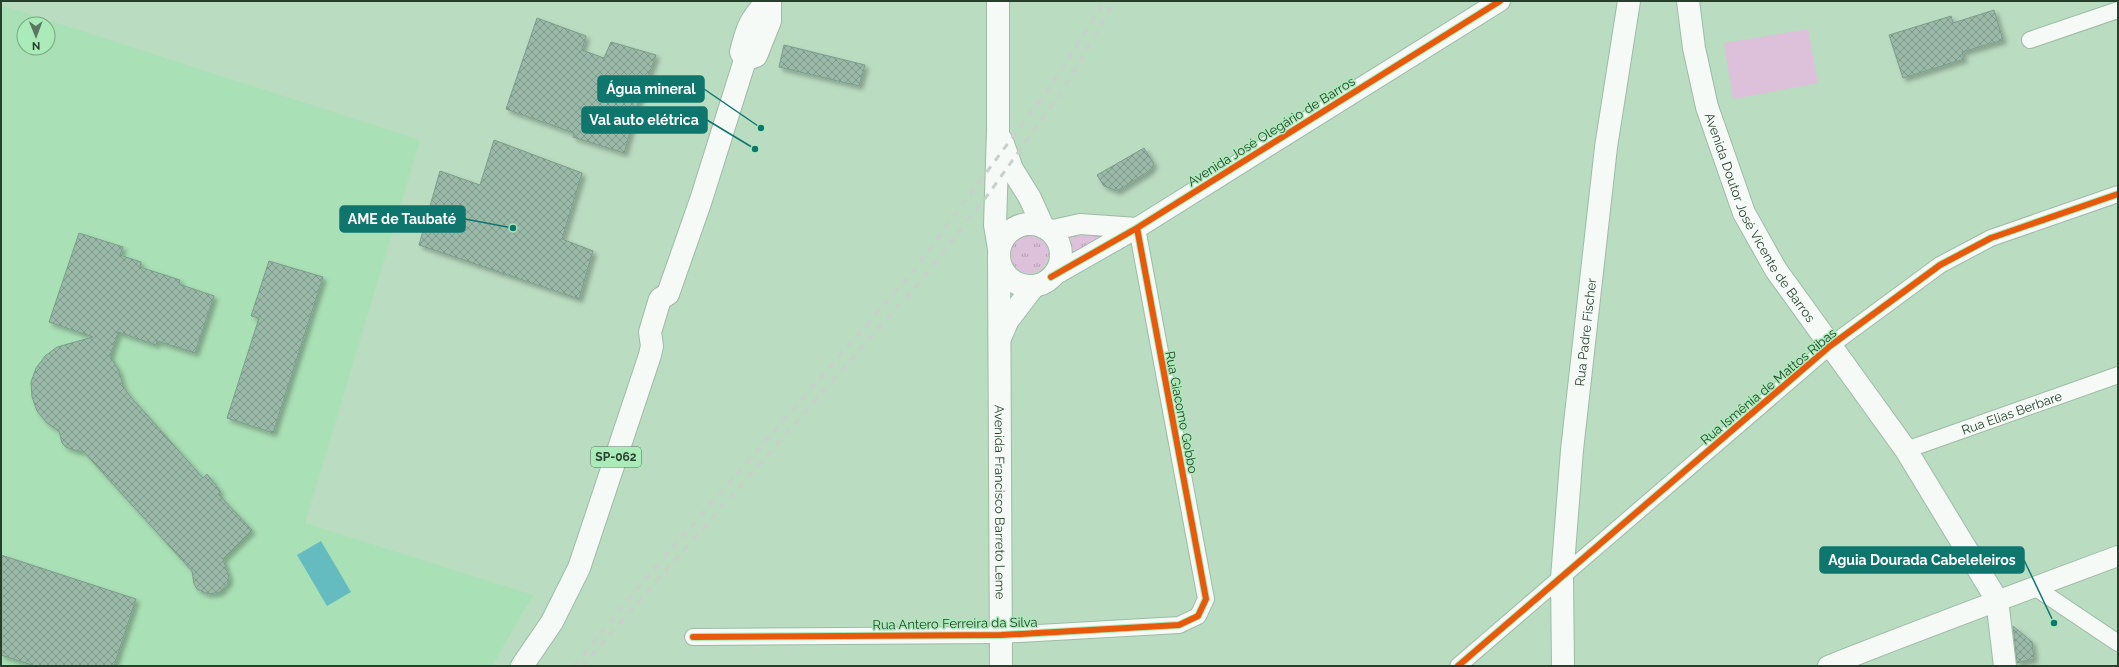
<svg xmlns="http://www.w3.org/2000/svg" width="2119" height="667" viewBox="0 0 2119 667" font-family="Raleway,sans-serif">
	<style>
		.built { fill: #aae0b6; fill-rule: evenodd }
		.grass { fill: url(#grass-tufts) }
		.park { fill: #ddc1da }
		.water { fill: #64bbc0 }
		.building { fill: url(#building-cross-hatch); stroke: #7b9d8c; filter: url(#shadow) }
		.lines { fill: none; stroke-linecap: round; stroke-linejoin: round }
		.minor-casing { stroke: #9ebaa5; stroke-width: 18 }
		.tertiary-casing { stroke: #9ebaa5; stroke-width: 22 }
		.secondary-casing { stroke: #9ebaa5; stroke-width: 24 }
		.primary-casing { stroke: #9ebaa5; stroke-width: 24 }
		.minor { stroke: #f5faf6; stroke-width: 16 }
		.tertiary { stroke: #f5faf6; stroke-width: 20 }
		.secondary { stroke: #f5faf6; stroke-width: 22 }
		.primary { stroke: #f5faf6; stroke-width: 22 }
		.rail { stroke: #c7d1c9; stroke-width: 3; stroke-dasharray: 7 7; stroke-linecap: butt }
		.cycleway-casing { stroke: #abebb9; stroke-width: 8 }
		.cycleway { stroke: #e8590c; stroke-width: 6 }
		.labels { text-anchor: middle; stroke-width: 3; stroke-linejoin: round; paint-order: stroke }
		.shield { fill: #abebb9; stroke: #4e7356; stroke-width: 1 }
		.shield-label { font-size: 12px; font-weight: bold; fill: #26402c }
		.street-label { font-size: 13px; fill: #26402c; stroke: #abebb9 }
		.leader { fill: none; stroke: #0f766e; stroke-width: 1.5 }
		.callout-dot { fill: #0f766e; stroke: #abebb9; stroke-width: 1.5 }
		.callout { fill: #0f766e; stroke: #0f766e; stroke-width: 1.5 }
		.callout-label { font-size: 14px; text-anchor: middle; font-weight: bold; fill: #fff }
	</style>
	<defs>
		<pattern id="grass-tufts" width="24" height="20" patternUnits="userSpaceOnUse"><rect width="24" height="20" fill="#ddc1da"/><path d="M3 7l-1-3M5 7V3M7 7l1-3M15 17l-1-3M17 17v-4M19 17l1-3" fill="none" stroke="#b39eb1"/></pattern>
		<pattern id="building-cross-hatch" width="8" height="8" patternUnits="userSpaceOnUse"><rect width="8" height="8" fill="#9ab9a8"/><path d="M0 0l8 8M0 8l8-8" fill="none" stroke="#7d9889"/></pattern>
		<filter id="shadow"><feDropShadow dx="3.5" dy="3.5" stdDeviation="2" flood-color="#0004"/></filter>
	</defs>
	<rect width="100%" height="100%" fill="#badcc1"/>
	<path class="built" d="M 1,5 L 420,140 L 305,523 L 533,595 L 492,666 L 1,666 ZM 24,24 L 48,24 L 48,48 L 24,48 Z"/>
	<path class="grass" d="M 1061,230 L 1109,232 L 1065,263 L 1065,245 Z
		M1009 253a20 20 0 1 1 40 0a20 20 0 1 1-40 0Z"/>
	<path class="park" d="M 1808,29 L 1818,83 L 1733,99 L 1724,43 Z"/>
	<path class="water" d="M 321,541 L 351,592 L 327,606 L 297,555 Z"/>
	<path class="building" d="M 1994,10 L 2003,40 L 1962,52 L 1964,59 L 1903,78 L 1889,35 L 1951,16 L 1953,23 Z
		M 537,18 L 586,36 L 582,50 L 604,58 L 611,42 L 656,55 L 638,104 L 624,153 L 573,137 L 574,133 L 506,109 Z
		M 784,45 L 865,65 L 859,86 L 779,67 Z
		M 494,140 L 582,173 L 562,239 L 593,251 L 579,299 L 419,245 L 440,171 L 480,185 Z
		M 1144,148 L 1154,164 L 1149,171 L 1117,191 L 1104,186 L 1097,175 Z
		M 79,233 L 123,247 L 120,255 L 141,262 L 140,267 L 180,280 L 179,284 L 214,296 L 195,353 L 157,341 L 156,345 L 118,332 L 110,356 L 119,371 L 123,386 L 129,395 L 203,478 L 207,474 L 221,492 L 218,494 L 252,530 L 223,559 L 229,577 L 228,583 L 220,592 L 208,594 L 197,589 L 194,584 L 192,571 L 83,451 L 77,451 L 66,447 L 62,443 L 59,431 L 47,423 L 37,411 L 32,397 L 31,382 L 36,368 L 45,356 L 57,347 L 93,337 L 49,322 Z
		M 269,261 L 323,277 L 273,433 L 227,418 L 259,318 L 251,316 Z
		M 1,555 L 136,599 L 114,666 L 35,666 L 1,655 Z
		M 2013,626 L 2032,642 L 2034,659 L 2017,663 Z"/>
	<g class="lines">
		<defs>
			<g id="minor">
				<path d="M 2030,40 L 2118,10"/>
				<path id="s1" d="M 1906,450 L 2118,375"/>
				<path d="M 2036,588 L 2118,643"/>
				<path d="M 693,637 L 1001,635 L 1179,625 L 1198,616 L 1206,599 L 1137,228"/>
				<path d="M 1458,666 L 1830,346 L 1940,265 L 1991,238 L 2118,194"/>
			</g>
			<path id="tertiary" d="M 1049,231 L 1080,224 L 1137,228
				M 1051,277 L 1137,228 L 1500,1
				M 1828,666 C 1924,628 2021,592 2118,556"/>
			<g id="secondary">
				<path id="s2" d="M 1688,1 L 1694,48 L 1707,107 L 1744,213 L 1776,270 L 1906,450 L 1997,600 L 2005,666"/>
				<path id="s3" d="M 1563,666 L 1562,578 L 1572,450 L 1606,147 L 1629,1"/>
			</g>
			<g id="primary">
				<path d="M 998,1 L 998,131 L 995,225 L 999,249"/>
				<path d="M 745,60 L 756,56 L 770,21 L 770,1"/>
				<path d="M 745,60 L 741,52 C 747,28 750,19 768,1"/>
				<path d="M 1002,141 L 1012,169 L 1030,198 L 1043,227"/>
				<circle cx="1030" cy="255" r="31"/>
				<path id="s4" d="M 999,259 L 1001,666"/>
				<path d="M 1000,338 L 1008,320 L 1034,286"/>
				<path d="M 522,666 L 552,622 L 579,568 L 650,355 L 652,346 L 650,332 L 660,299 L 668,294 L 701,200 L 745,60"/>
			</g>
		</defs>
		<use href="#minor" class="minor-casing"/>
		<use href="#tertiary" class="tertiary-casing"/>
		<use href="#secondary" class="secondary-casing"/>
		<use href="#primary" class="primary-casing"/>
		<use href="#minor" class="minor"/>
		<use href="#tertiary" class="tertiary"/>
		<use href="#secondary" class="secondary"/>
		<use href="#primary" class="primary"/>
		<path class="rail" d="M 574,666 L 636,590 L 914,270 L 1052,84 L 1105,1
			M 582,666 L 923,278 L 990,192 L 1063,89 L 1115,1"/>
		<defs>
			<path id="cycleway" d="M 1051,277 L 1137,228 L 1500,1
				M 693,637 L 1001,635 L 1179,625 L 1198,616 L 1206,599 L 1137,228
				M 1458,666 L 1830,346 L 1940,265 L 1991,238 L 2118,194"/>
		</defs>
		<use href="#cycleway" class="cycleway-casing"/>
		<use href="#cycleway" class="cycleway"/>
	</g>
	<g class="labels">
		<rect class="shield" x="591" y="447" width="50" height="20" rx="3"/>
		<g class="shield-label">
			<text x="616" y="461">SP-062</text>
		</g>
		<g class="street-label">
			<text transform="translate(1271 131) rotate(-32)" y="5">Avenida José Olegário de Barros</text>
			<text dy="5" stroke="none"><textPath href="#s2" startOffset="231">Avenida Doutor José Vicente de Barros</textPath></text>
			<text dy="5" stroke="none"><textPath href="#s3" startOffset="335">Rua Padre Fischer</textPath></text>
			<text transform="translate(1768 386) rotate(-40)" y="5">Rua Ismênia de Mattos Ribas</text>
			<text transform="translate(1182 412) rotate(79)" y="5">Rua Giacomo Gobbo</text>
			<text dy="5" stroke="none"><textPath href="#s1" startOffset="112">Rua Elias Berbare</textPath></text>
			<text dy="5" stroke="none"><textPath href="#s4" startOffset="243">Avenida Francisco Barreto Leme</textPath></text>
			<text transform="translate(955 623) rotate(-1)" y="5">Rua Antero Ferreira da Silva</text>
		</g>
	</g>
	<path class="leader" d="M761 128L704 89M755 149L707 120M513 228L465 219M2054 623L2024 560"/>
	<g class="callout-dot">
		<circle cx="761" cy="128" r="4"/>
		<circle cx="755" cy="149" r="4"/>
		<circle cx="513" cy="228" r="4"/>
		<circle cx="2054" cy="623" r="4"/>
	</g>
	<g class="callout">
		<rect x="598" y="76" width="106" height="26" rx="4"/>
		<rect x="582" y="107" width="125" height="26" rx="4"/>
		<rect x="340" y="206" width="125" height="26" rx="4"/>
		<rect x="1820" y="547" width="204" height="26" rx="4"/>
	</g>
	<g class="callout-label">
		<text x="651" y="94">Água mineral</text>
		<text x="644" y="125">Val auto elétrica</text>
		<text x="402" y="224">AME de Taubaté</text>
		<text x="1922" y="565">Aguia Dourada Cabeleleiros</text>
	</g>
	<rect width="2119" height="667" fill="none" stroke="#26402c" stroke-width="4"/>
	<g transform="translate(36 36) rotate(179)"><circle r="19" fill="#abebb9" stroke="#76a781"/>
	<path d="M0-3L7 15L0 10L-7 15Z" fill="#5a7760"/>
	<text y="-6" font-size="11" font-weight="bold" text-anchor="middle" fill="#26402c">N</text>
	</g>
</svg>
